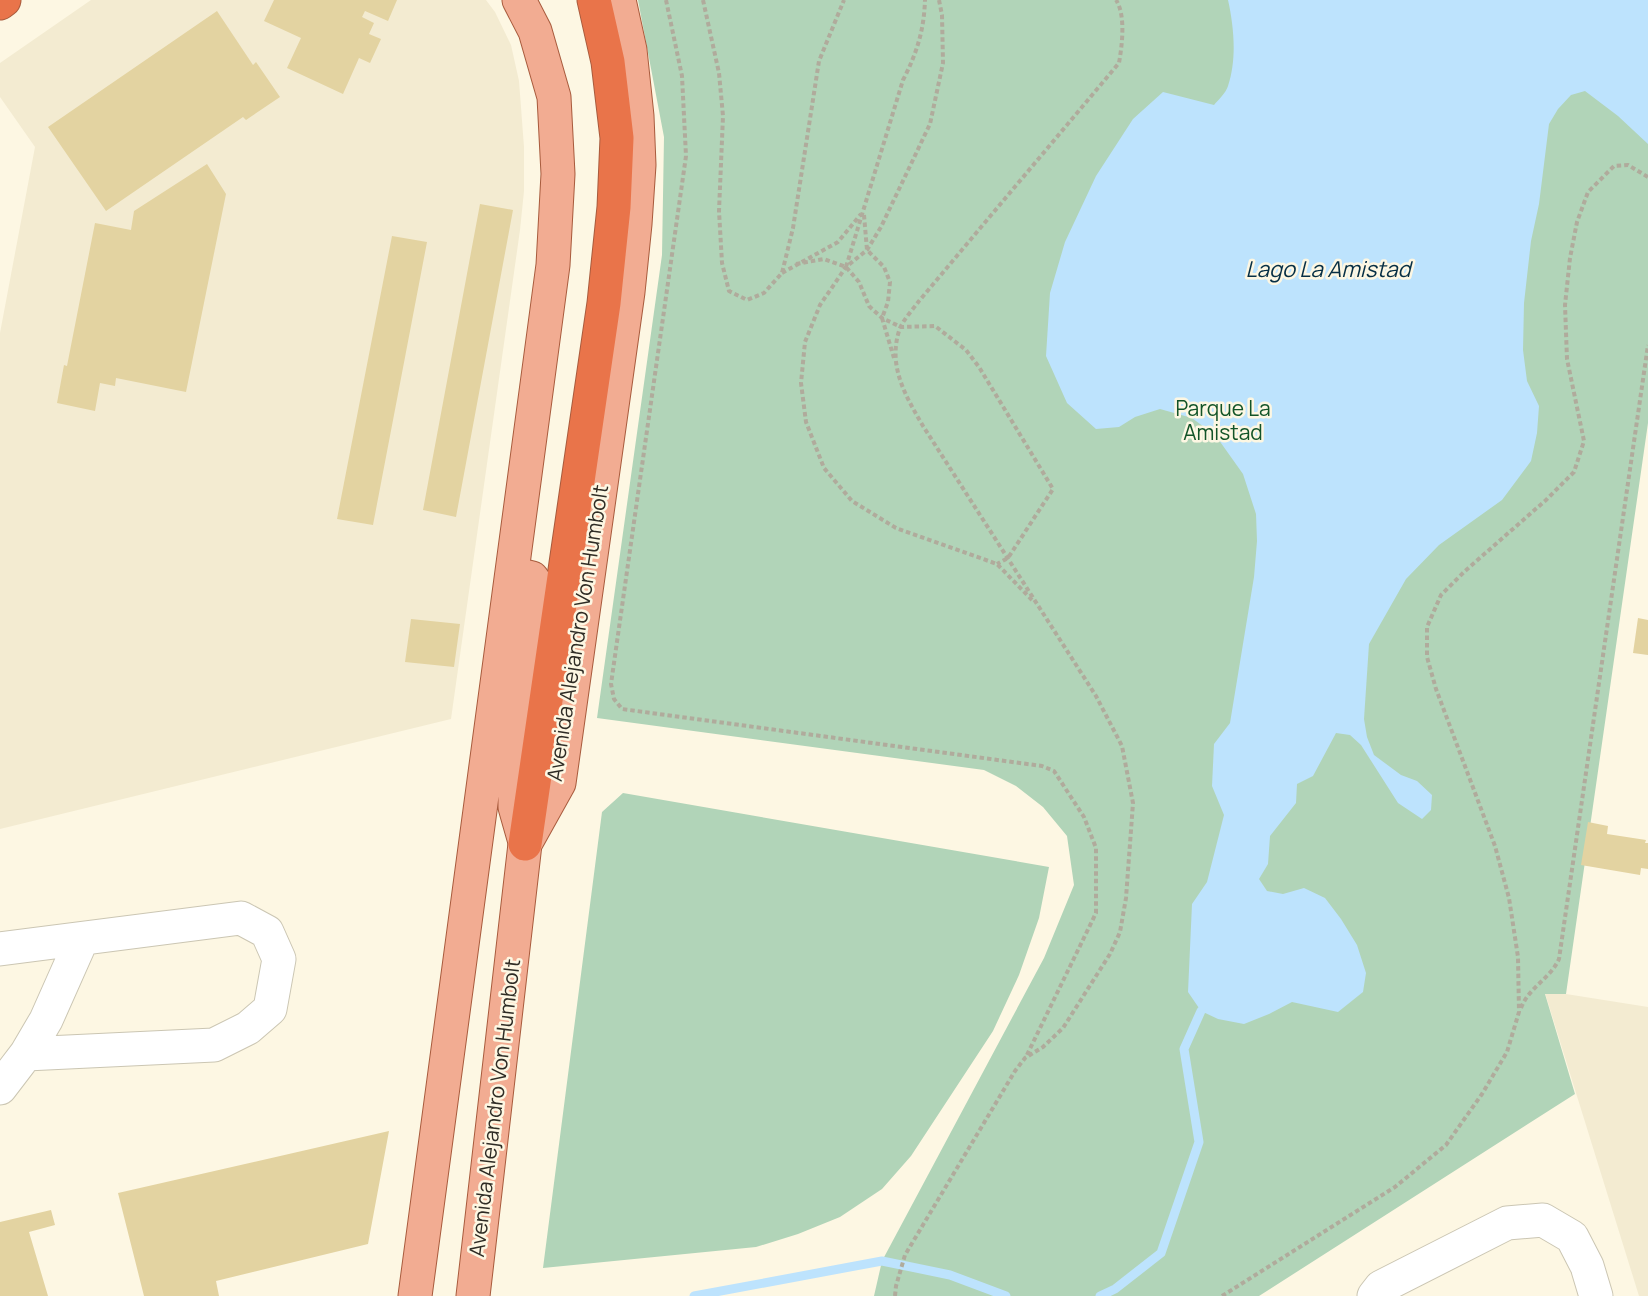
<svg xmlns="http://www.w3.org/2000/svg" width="1648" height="1296" viewBox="0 0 1648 1296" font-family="Manrope,sans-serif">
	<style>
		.built { fill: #f3ebd1 }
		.green { fill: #b1d4b8 }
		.water { fill: #bde3fd }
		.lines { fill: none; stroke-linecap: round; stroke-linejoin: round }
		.stream { stroke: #bde3fd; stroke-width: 9 }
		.building { fill: #e3d3a1 }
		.minor-casing { stroke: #cbc6b3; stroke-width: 35 }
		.major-casing { stroke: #a85b3d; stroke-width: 35 }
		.highway-casing { stroke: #a85b3d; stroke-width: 35 }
		.path { stroke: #b0ab9c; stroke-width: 4; stroke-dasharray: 4.5 3; stroke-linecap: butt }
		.minor { stroke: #fff; stroke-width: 33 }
		.major { stroke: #f2ac92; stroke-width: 33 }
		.highway { stroke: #e9744a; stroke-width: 33 }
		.labels { text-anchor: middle; stroke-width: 5; stroke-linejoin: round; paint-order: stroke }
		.park-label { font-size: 21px; fill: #125428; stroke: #fdf7e3 }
		.street-label { font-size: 21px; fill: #2f2c25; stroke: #fdf7e3 }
		.water-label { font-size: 22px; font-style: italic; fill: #062f45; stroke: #fdf7e3 }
	</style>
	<rect width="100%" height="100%" fill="#fdf7e3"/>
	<path class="built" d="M 91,0 L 486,0 L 495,12 L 511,45 L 519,81 L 524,147 L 524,191 L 520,230 L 451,719 L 0,829 L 0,333 L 35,147 L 0,97 L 0,63 Z
		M 1545,993 L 1566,994 L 1648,1007 L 1648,1296 L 1639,1296 Z"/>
	<path class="green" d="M 638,0 L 1648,0 L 1648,423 L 1566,994 L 1545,994 L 1575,1094 L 1259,1296 L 874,1296 L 882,1261 L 1044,958 L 1074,885 L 1067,836 L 1043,807 L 1016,786 L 984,770 L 597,718 L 662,255 L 664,137 Z
		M 623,793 L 1049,867 L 1039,918 L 1019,975 L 993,1031 L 911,1156 L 882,1189 L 840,1217 L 798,1234 L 756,1247 L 543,1268 L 602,812 Z"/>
	<path class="water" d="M 1228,0 L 1648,0 L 1648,144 L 1618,116 L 1585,91 L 1571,95 L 1558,109 L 1549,124 L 1539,204 L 1531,241 L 1524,303 L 1523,350 L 1527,381 L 1539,406 L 1537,433 L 1531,461 L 1502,500 L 1439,545 L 1406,579 L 1369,644 L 1364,719 L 1367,737 L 1374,755 L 1401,775 L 1417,781 L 1432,795 L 1431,810 L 1422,819 L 1398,803 L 1361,745 L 1350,735 L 1336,733 L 1313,776 L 1297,784 L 1296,803 L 1270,836 L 1268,864 L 1259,879 L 1267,891 L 1283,894 L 1304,888 L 1325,898 L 1341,919 L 1357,945 L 1366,973 L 1363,992 L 1338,1012 L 1292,1002 L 1269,1014 L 1244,1024 L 1218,1019 L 1201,1011 L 1188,992 L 1192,904 L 1207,882 L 1224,815 L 1212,786 L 1214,744 L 1230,723 L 1254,577 L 1257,541 L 1256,514 L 1243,474 L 1216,436 L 1192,418 L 1160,409 L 1135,417 L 1119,427 L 1096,429 L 1067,403 L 1046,356 L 1050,293 L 1065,242 L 1096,176 L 1133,119 L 1163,92 L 1214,105 C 1218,100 1226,93 1228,86 C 1237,59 1234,27 1228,0 Z"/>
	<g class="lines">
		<path class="stream" d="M 694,1296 L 882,1261 L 950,1275 L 1006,1296
			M 1100,1296 L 1115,1289 L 1161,1253 L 1199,1142 L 1184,1049 L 1201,1011"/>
	</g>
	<path class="building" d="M 274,0 L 397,0 L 388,21 L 365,11 L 362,17 L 374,23 L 369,34 L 381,39 L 370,63 L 359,58 L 343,94 L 287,68 L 301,38 L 264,21 Z
		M 217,11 L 253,65 L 256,62 L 280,97 L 246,120 L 243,117 L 106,211 L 48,127 Z
		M 207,164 L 226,194 L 186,392 L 116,378 L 115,386 L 100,383 L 95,411 L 57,403 L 64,365 L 67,366 L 95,223 L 131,230 L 134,211 Z
		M 480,204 L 513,210 L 456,517 L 423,510 Z
		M 392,236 L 427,242 L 373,525 L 337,519 Z
		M 1638,618 L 1648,620 L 1648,655 L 1633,653 Z
		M 411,619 L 460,624 L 454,667 L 405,662 Z
		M 1588,822 L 1608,826 L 1607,834 L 1646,840 L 1645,843 L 1648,843 L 1648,869 L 1641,868 L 1640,875 L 1581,865 Z
		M 389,1131 L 368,1244 L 216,1281 L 219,1296 L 144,1296 L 118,1193 Z
		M 51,1210 L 55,1225 L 29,1232 L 48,1296 L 0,1296 L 0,1222 Z"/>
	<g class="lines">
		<defs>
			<path id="minor" d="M 0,949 L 241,918 L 267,932 L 279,959 L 270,1009 L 248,1028 L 214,1045 L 26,1054
				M 0,1088 L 26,1054 L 46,1020 L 82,939
				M 1374,1296 L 1381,1287 L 1507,1223 L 1543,1220 L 1572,1237 L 1587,1266 L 1596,1296"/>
			<path id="major" d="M 512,573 L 532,578 L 537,585 L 515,783 L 515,807 L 525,842
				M 415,1296 L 553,265 L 558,174 L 554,97 L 535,31 L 519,0
				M 473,1296 L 525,844 L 559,783 L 628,292 L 635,224 L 639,165 L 637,116 L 630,50 L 619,0"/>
			<path id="highway" d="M 0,3 L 4,0
				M 525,844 L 604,303 L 614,207 L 617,138 L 608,62 L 594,0"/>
		</defs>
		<use href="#minor" class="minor-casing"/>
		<use href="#major" class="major-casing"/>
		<use href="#highway" class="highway-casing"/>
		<path class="path" d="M 666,0 L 682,76 L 686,156 L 611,684 L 614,699 L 622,709 L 1042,766 L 1054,771 L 1084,817 L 1096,848 L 1096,913 L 1026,1057
			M 703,0 L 719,73 L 723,116 L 719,211 L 722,263 L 729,291 L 747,300 L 764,293 L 782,273 L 793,228 L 819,61 L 844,0
			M 939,0 L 942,15 L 943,63 L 930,124 L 881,227 L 867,250 L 846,267 L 820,305 L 805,342 L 801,383 L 806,422 L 824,468 L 852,501 L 896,528 L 997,564 L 1032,600
			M 864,215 L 867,250 L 884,267 L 890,282 L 888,302 L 882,318 L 894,358
			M 796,264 L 824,259 L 846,267 L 859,282 L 869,306 L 882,318 L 901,327 L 935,326 L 966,350 L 979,367 L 1053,489 L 1008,558 L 997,564
			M 846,267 L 903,80 C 917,53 924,30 925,0
			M 782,273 L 838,242 L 861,214
			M 1521,1008 C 1529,987 1550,979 1559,959 L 1648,345
			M 895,1296 L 896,1286 L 905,1255 L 1015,1071 L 1025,1058 L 1043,1047 L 1063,1028 L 1110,954 L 1120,932 L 1126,898 L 1133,803 L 1122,746 L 1096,696 L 923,426 C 905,395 887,365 900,328 C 904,319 913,309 919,301 L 1119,63 C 1122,46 1126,15 1116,0
			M 1222,1296 L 1395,1187 L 1446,1145 L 1482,1094 L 1507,1052 L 1519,1012 L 1518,957 L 1509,898 L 1495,846 L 1436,689 L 1427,657 L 1427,627 L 1441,595 L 1465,571 L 1546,500 L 1574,472 L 1584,441 L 1567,359 L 1565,305 L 1570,258 L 1577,222 L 1588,192 L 1614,166 L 1628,165 L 1648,177"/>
		<use href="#minor" class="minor"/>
		<use href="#major" class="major"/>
		<use href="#highway" class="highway"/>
	</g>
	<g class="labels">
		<g class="park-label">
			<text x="1223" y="416">Parque La<tspan x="1223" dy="24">Amistad</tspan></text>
		</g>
		<g class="street-label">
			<text transform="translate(578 633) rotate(-81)" y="7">Avenida Alejandro Von Humbolt</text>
			<text transform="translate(495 1108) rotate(-83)" y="7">Avenida Alejandro Von Humbolt</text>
		</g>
		<g class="water-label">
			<text x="1328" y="277">Lago La Amistad</text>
		</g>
	</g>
</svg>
